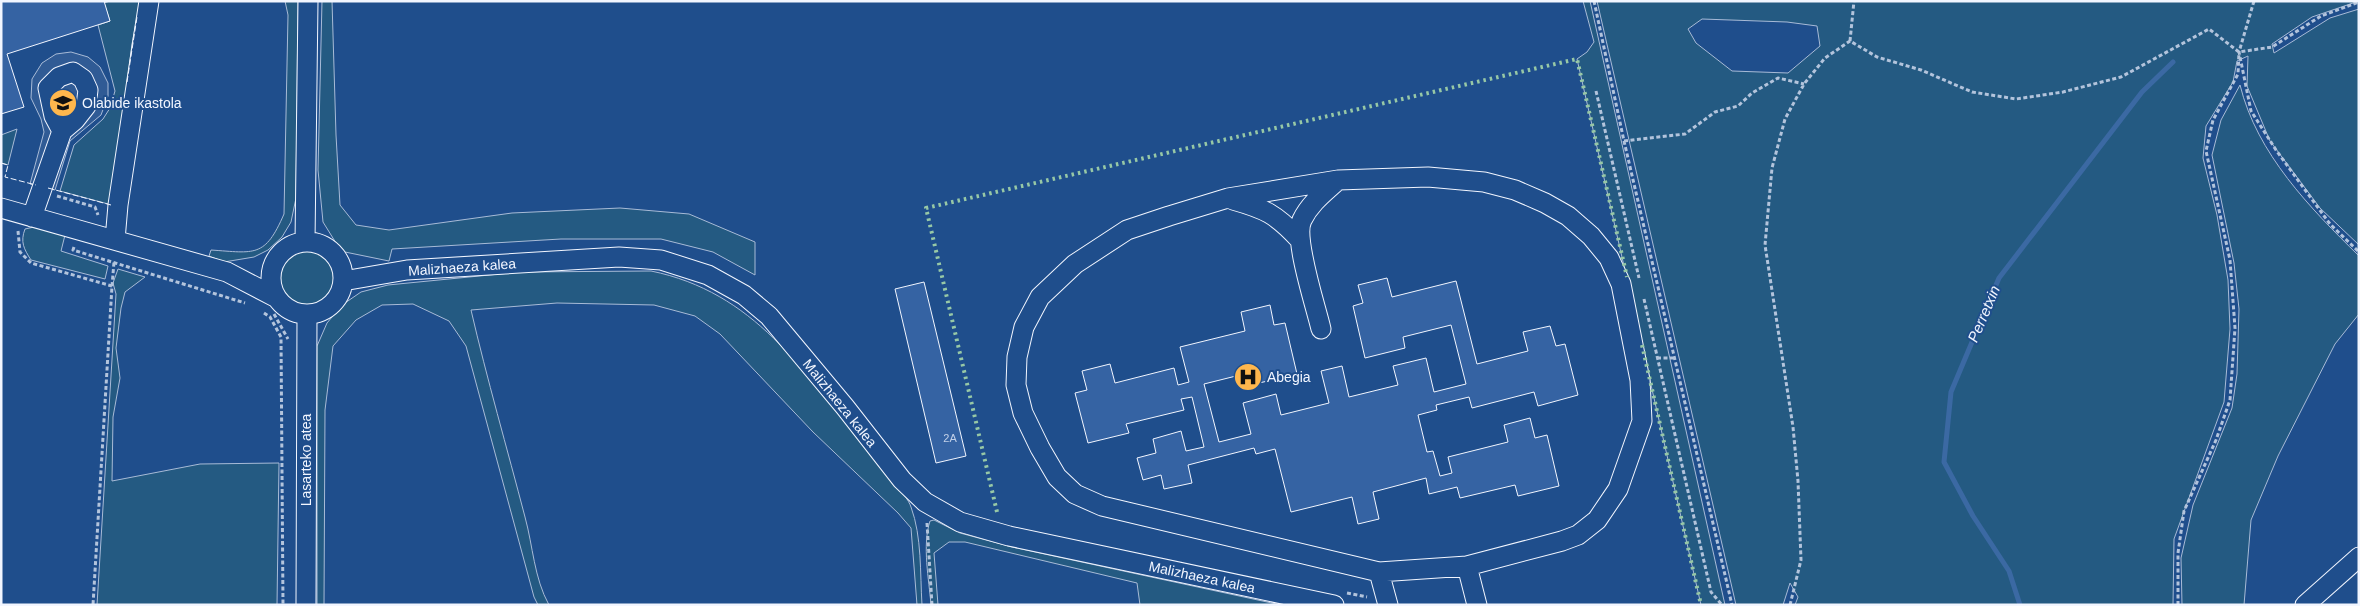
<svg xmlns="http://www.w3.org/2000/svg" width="2360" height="606" viewBox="0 0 2360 606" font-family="Arial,sans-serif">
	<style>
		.green { fill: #245a82; stroke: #a8bbd7; fill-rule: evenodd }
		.parking { fill: #305b95; stroke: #a8bbd7 }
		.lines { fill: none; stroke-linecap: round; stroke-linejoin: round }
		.stream { stroke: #3b69a3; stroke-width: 5 }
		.building { fill: #3563a3; stroke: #f2f6ff }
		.minor-casing { stroke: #f2f6ff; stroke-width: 21 }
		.path { stroke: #b3c4dc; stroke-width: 3; stroke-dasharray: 4 2.5; stroke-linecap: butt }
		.minor { stroke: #1f4e8c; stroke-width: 19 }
		.hedge { stroke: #97c8a6; stroke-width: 4; stroke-dasharray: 2.5 4; stroke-linecap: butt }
		.fence { stroke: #f2f6ff; stroke-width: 1; stroke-dasharray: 6 2.5; stroke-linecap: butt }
		.labels { text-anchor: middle; stroke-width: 4; stroke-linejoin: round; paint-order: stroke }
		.number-label { font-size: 11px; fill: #c3d1e8 }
		.poi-label { font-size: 14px; fill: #f2f6ff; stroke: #1f4e8c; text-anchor: start }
		.street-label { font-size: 14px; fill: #f2f6ff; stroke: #1f4e8c }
		.water-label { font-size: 15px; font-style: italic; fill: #f2f6ff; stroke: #1f4e8c }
	</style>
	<rect width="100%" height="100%" fill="#1f4e8c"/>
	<path class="green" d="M 110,1 L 140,1 L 132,44 L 112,205 L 60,191 L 74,145 L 103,119 L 110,108 L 115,91 L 98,25 L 110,21 L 104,3 Z
		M 285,1 L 298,1 L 296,198 L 291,222 L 282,237 L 268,250 L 254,257 L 224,262 L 209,256 L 211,250 C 255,253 265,258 284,214 L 288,15 Z
		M 322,1 L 332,1 L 336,135 L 340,205 L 356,225 L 389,230 L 512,213 L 620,208 L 689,214 L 755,242 L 755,275 L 713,252 L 661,239 L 561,239 L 392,249 L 389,261 L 345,252 L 336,243 L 323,222 L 318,170 Z
		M 1583,1 L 1590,1 L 1725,605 L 1701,605 L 1577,59 L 1587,52 L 1594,42 Z
		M 1597,1 L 2359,1 L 2312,17 L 2272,44 L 2274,53 L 2330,18 L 2359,9 L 2359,245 L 2320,208 L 2270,141 L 2247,86 L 2248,56 L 2237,61 L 2233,82 L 2206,126 L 2203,158 L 2217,215 L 2228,280 L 2230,329 L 2224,402 L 2174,539 L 2173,605 L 1795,605 L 1798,597 L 1790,583 L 1783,605 L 1736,605 ZM 1702,19 L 1787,22 L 1817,26 L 1820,46 L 1788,73 L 1732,71 L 1696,43 L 1688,29 Z
		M 2240,85 C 2257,154 2310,208 2359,256 L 2359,314 L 2335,344 L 2278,456 L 2251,520 L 2244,605 L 2182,605 L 2181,558 L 2193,505 L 2232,408 L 2237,374 L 2239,309 L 2234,263 L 2212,155 L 2221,120 Z
		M 17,129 L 8,165 L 1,163 L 1,135 Z
		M 34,227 L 65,235 L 61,251 L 108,266 L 105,279 L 31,260 C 24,249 20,242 25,229 Z
		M278 277a28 28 0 1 1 56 0a28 28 0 1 1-56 0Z
		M 118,269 L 145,277 L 125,292 L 121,308 L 116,348 L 120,378 L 113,417 L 112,481 L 200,464 L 279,463 L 277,605 L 97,605 L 116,294 L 113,283 Z
		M 651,271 C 754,292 803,370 865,447 C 875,460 907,494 911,507 C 922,537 920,573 922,605 L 917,605 L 911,528 L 898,513 L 813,432 L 720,334 L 695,316 L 654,305 L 557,303 L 471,310 C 487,379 507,448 525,517 C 533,546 534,578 549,605 L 538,605 L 534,597 L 466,346 L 449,321 L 413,304 L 382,305 L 356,320 L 333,346 L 325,410 L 324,605 L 317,605 L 317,346 L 327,323 L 342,305 L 361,292 L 388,285 L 520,272 Z
		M 934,520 L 960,533 L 1012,547 L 1281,605 L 1140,605 L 1137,583 L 965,542 L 949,542 L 934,553 L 938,605 L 931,605 C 929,579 922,546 930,521 Z"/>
	<path class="parking" d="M 71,52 L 88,57 L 100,67 L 108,83 L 108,96 L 101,115 L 70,141 L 55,190 L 30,184 L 44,132 L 41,119 L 31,98 L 32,79 L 42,63 L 56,54 Z"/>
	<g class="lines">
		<path class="stream" d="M 2020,605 L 2009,571 L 1973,516 L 1944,462 L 1951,392 L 1999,278 L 2142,92 L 2173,62"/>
	</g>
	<path class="building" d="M 1,1 L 104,1 L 110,21 L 7,54 L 24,107 L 1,114 Z
		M 1387,278 L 1392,297 L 1456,281 L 1477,364 L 1528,351 L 1523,332 L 1550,326 L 1556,346 L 1565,344 L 1578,395 L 1538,406 L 1534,392 L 1472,408 L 1469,397 L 1436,405 L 1437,410 L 1418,415 L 1427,452 L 1433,451 L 1440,476 L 1452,473 L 1448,457 L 1508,442 L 1504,425 L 1530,418 L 1535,438 L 1547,435 L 1559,486 L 1518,496 L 1515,485 L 1460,498 L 1457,487 L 1429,494 L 1426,478 L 1373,492 L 1379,519 L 1358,524 L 1352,497 L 1291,512 L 1275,449 L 1256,454 L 1254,448 L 1188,465 L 1192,483 L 1164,489 L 1161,475 L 1143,480 L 1137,458 L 1156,453 L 1153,439 L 1181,431 L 1186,451 L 1204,447 L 1192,397 L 1181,399 L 1184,410 L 1126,424 L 1129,433 L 1088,443 L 1075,393 L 1087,390 L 1082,371 L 1110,364 L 1115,383 L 1174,368 L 1178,385 L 1189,382 L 1180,347 L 1245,331 L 1241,312 L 1270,305 L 1274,325 L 1285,323 L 1297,374 L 1255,384 L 1252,372 L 1204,384 L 1219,442 L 1251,434 L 1243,403 L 1276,394 L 1281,415 L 1329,403 L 1321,371 L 1342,366 L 1349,397 L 1398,385 L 1393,366 L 1426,358 L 1434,392 L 1466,384 L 1451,325 L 1403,337 L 1405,348 L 1365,358 L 1353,306 L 1363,303 L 1358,285 Z
		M 924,282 L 966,456 L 936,463 L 895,289 Z"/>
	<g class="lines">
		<defs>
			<path id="minor" d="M 1428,177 L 1484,182 L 1515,190 L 1545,203 L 1568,216 L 1591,236 L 1609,258 L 1621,284 L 1640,380 L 1642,421 L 1618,489 L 1597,520 L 1578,535 L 1562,541 L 1467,566 L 1379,572 L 1102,506 L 1075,494 L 1057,477 L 1040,448 L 1023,413 L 1016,385 L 1017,357 L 1024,327 L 1040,297 L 1075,264 L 1127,230 L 1169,216 L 1228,198 L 1338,180 Z
				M 1233,200 C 1265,209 1276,214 1299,239
				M 1,208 L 227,272 L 275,297
				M 32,217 L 62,131 L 75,120 L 86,106 L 88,90 L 83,79 L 73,72 L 59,77 L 48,88 L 54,116 L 62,131
				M 115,240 L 118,205 L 149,1
				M271 278a36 36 0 1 1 72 0a36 36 0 1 1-72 0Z
				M 305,242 L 308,1
				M 343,281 L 407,270 L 619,257 L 661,260 L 708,275 L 744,295 L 769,316 L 845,407 L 902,480 L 925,502 L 960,522 L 1009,536 L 1334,605
				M 1321,329 C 1316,307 1293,238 1302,220 C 1310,203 1325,192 1338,180
				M 1467,566 L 1477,605
				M 1379,572 L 1388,605
				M 306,605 L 307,315
				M 2305,605 L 2359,557"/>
		</defs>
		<use href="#minor" class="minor-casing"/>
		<path class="path" d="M 1594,1 L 1624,141 L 1732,605
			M 2254,1 L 2239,52 L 2251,111 L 2276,150 L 2330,224 L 2359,252
			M 1850,41 L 1854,1
			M 1596,91 L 1639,278
			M 1624,141 L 1685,134 L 1715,112 L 1738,106 L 1752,93 L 1778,78 L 1804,84
			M 57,196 L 95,207 L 98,215
			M 18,231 L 20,252 L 31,263 L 112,286 L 93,605
			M 74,247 L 73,250 L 245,303
			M 112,286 L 114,262
			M 1644,299 L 1711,592 L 1722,605
			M 264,313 L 270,317 L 281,337 L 283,605
			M 274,314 L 288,339
			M 1657,358 L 1676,358
			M 927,523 L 932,605
			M 1347,593 L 1367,597
			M 1790,605 L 1801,560 L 1798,481 L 1793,427 L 1765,245 L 1772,168 L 1785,119 L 1804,84 L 1825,58 L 1850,41 L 1877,57 L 1921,70 L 1972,92 L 2016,99 L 2063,92 L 2121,77 L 2209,29 L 2239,52 L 2272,47 L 2321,16 L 2359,2
			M 2178,605 L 2178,553 L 2184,511 L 2216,440 L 2230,400 L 2235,328 L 2230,260 L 2206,151 L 2213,120 L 2238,74 L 2239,52"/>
		<use href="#minor" class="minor"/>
		<path class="hedge" d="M 1642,345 L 1701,605
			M 997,512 L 926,208 L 1577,59 L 1627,277"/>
		<path class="fence" d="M 127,82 L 137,17
			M 1,163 L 8,165 L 5,177 L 36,185
			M 48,188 L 111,205"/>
	</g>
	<defs>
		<symbol id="school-disc" viewBox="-11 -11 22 22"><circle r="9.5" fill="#ffb74d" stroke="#1f4e8c"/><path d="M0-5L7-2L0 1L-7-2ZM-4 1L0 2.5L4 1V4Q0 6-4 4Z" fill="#111"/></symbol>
		<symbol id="hospital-disc" viewBox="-11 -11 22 22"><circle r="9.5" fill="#ffb74d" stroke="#1f4e8c"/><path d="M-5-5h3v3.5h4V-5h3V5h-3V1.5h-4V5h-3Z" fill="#111"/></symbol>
	</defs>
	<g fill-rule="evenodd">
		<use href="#school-disc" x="47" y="87" width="32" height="32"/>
		<use href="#hospital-disc" x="1232" y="361" width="32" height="32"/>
	</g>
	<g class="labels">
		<g class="number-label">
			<text x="950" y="442">2A</text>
		</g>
		<g class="poi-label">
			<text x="82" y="108">Olabide ikastola</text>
			<text x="1267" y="382">Abegia</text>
		</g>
		<g class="street-label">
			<text transform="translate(462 267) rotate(-4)" y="5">Malizhaeza kalea</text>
			<text transform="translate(840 403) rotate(51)" y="5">Malizhaeza kalea</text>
			<text transform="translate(306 460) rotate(-90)" y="5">Lasarteko atea</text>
			<text transform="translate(1202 577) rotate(12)" y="5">Malizhaeza kalea</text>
		</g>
		<g class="water-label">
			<text transform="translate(1984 314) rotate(-67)" y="5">Perretxin</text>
		</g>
	</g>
	<rect width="2360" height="606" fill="none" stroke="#f2f6ff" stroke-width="5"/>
</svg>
